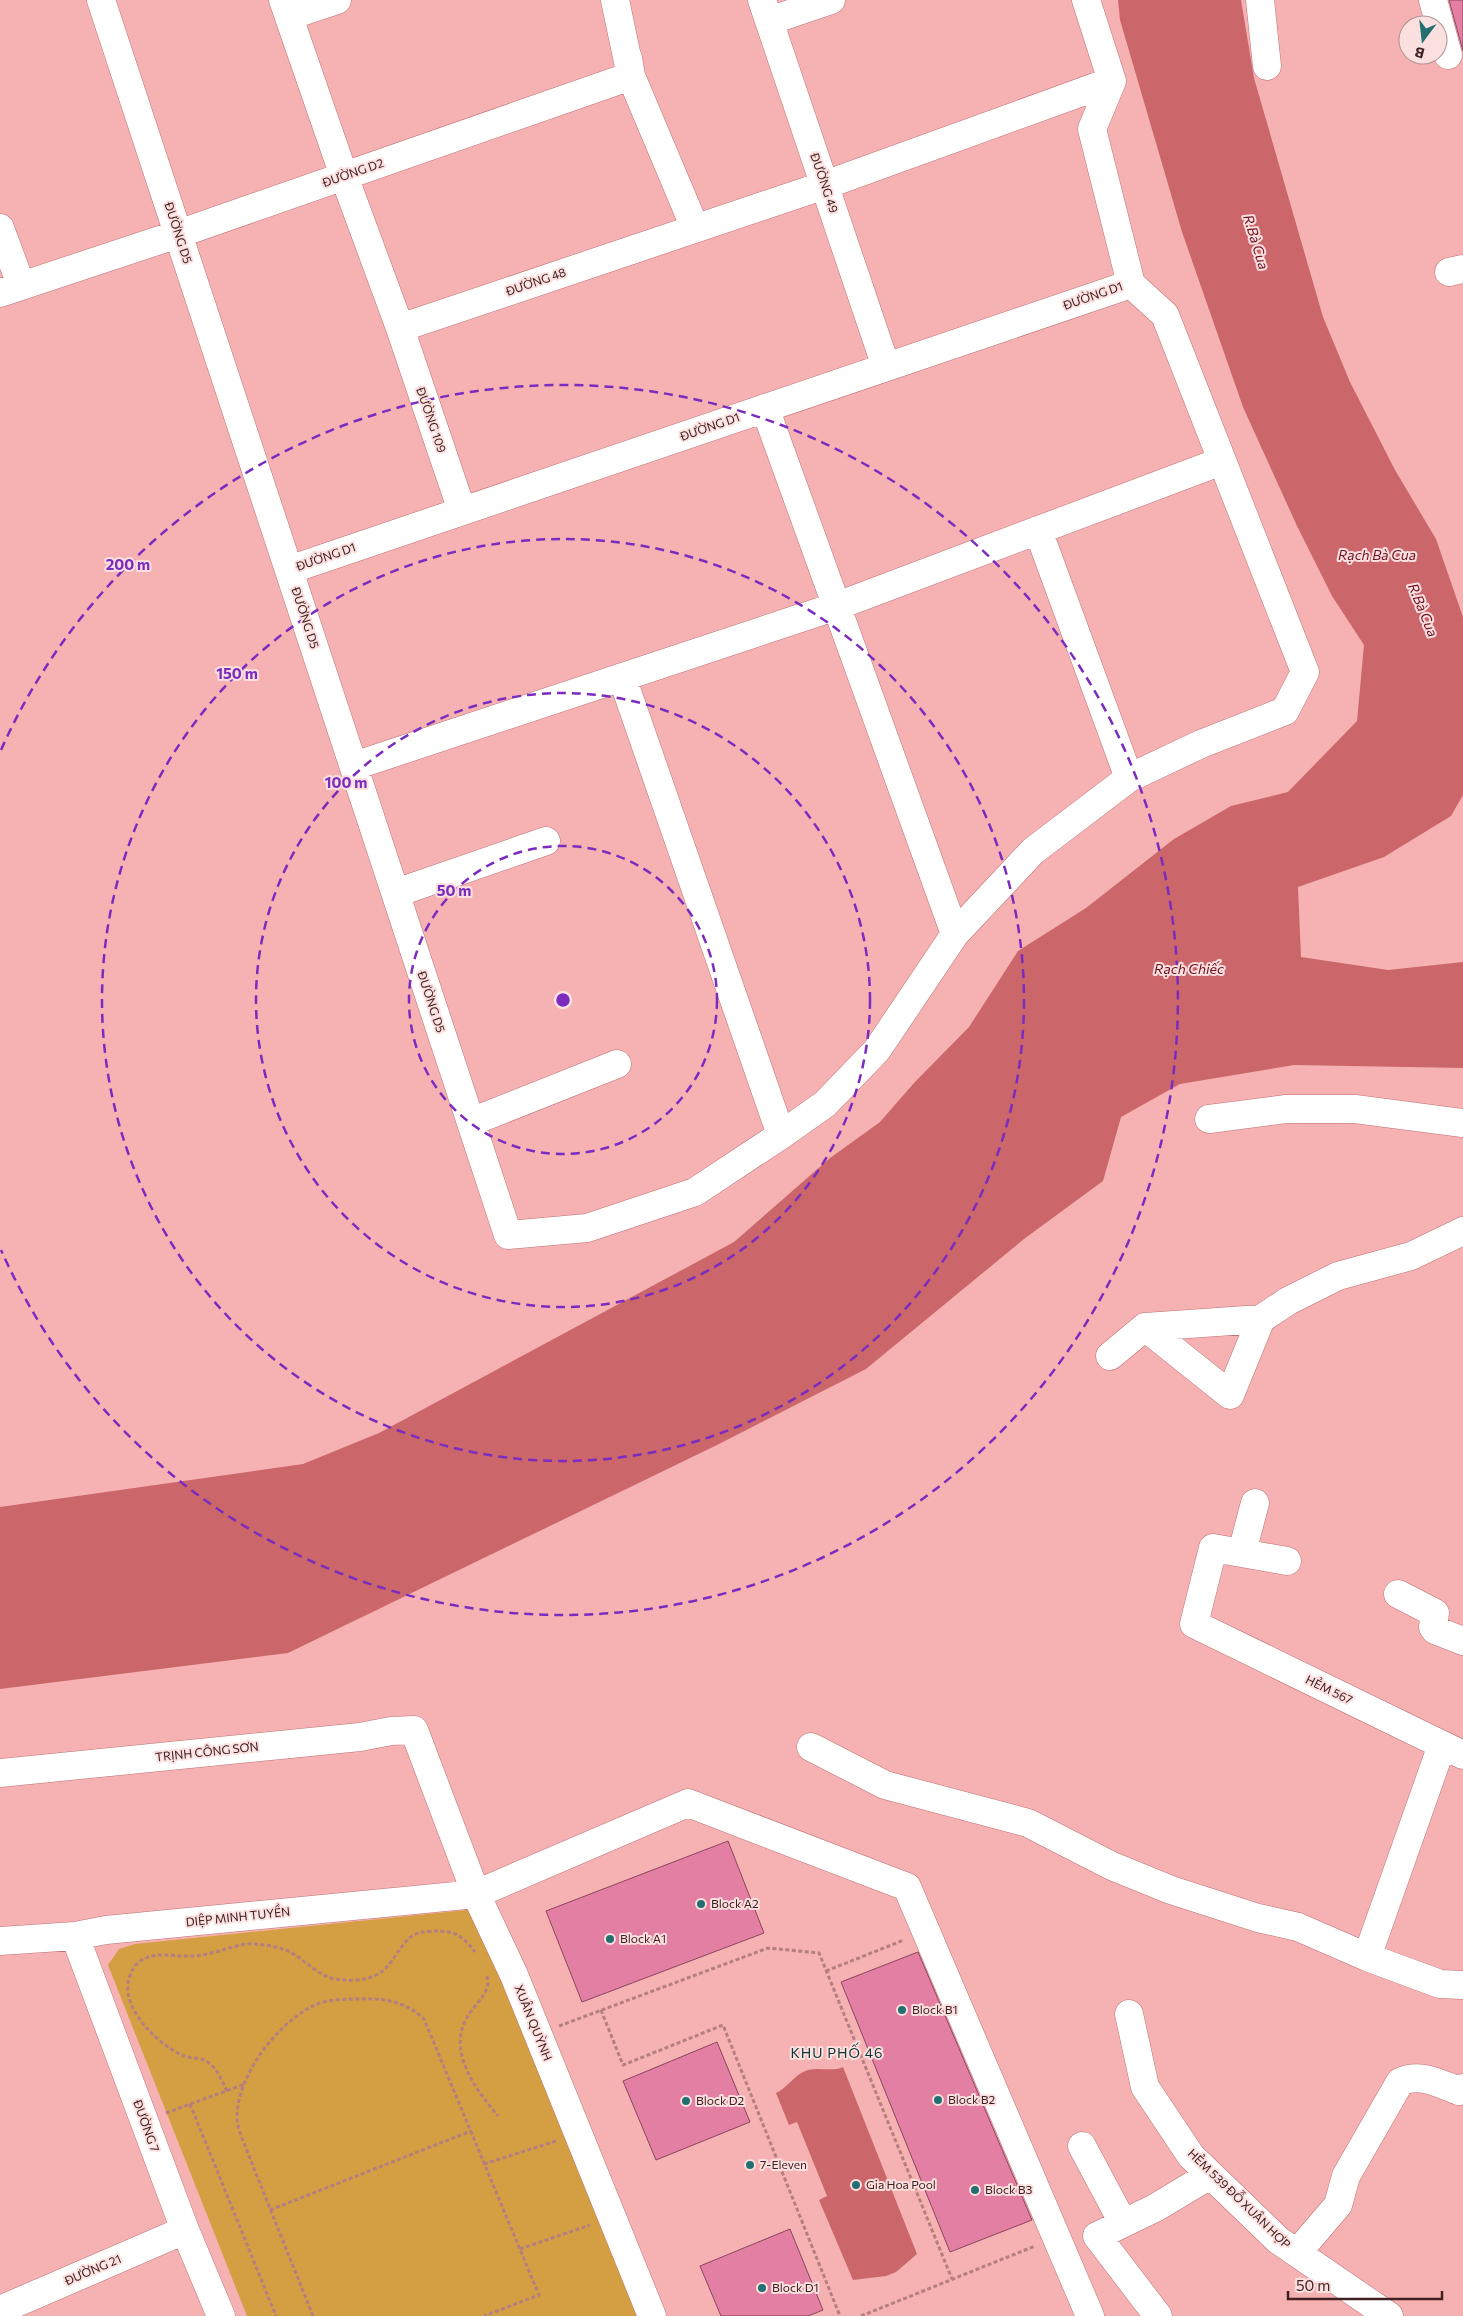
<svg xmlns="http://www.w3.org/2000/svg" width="1463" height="2316" viewBox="0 0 1463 2316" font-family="Commissioner,sans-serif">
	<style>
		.green { fill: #d49f43 }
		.water { fill: #cb666b }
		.building { fill: #e27fa2; stroke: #8c455f }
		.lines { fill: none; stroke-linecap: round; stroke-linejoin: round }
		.minor-casing { stroke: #c07173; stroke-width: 29 }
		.path { stroke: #b57e7f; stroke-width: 3; stroke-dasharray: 4 2.5; stroke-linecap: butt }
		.minor { stroke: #fff; stroke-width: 28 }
		.ring { fill: none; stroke: #7b2cbf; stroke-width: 2.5; stroke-dasharray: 9 6 }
		.poi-dot { fill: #236f71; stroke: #fbe0df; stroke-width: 2 }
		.labels { text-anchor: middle; stroke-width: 4; stroke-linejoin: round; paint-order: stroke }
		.street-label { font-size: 12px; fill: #402021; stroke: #fbe0df }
		.poi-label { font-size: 12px; fill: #402021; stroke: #fbe0df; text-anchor: start }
		.water-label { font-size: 14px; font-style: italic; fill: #6f1020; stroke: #fbe0df }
		.neighbourhood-label { font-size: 14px; letter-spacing: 1px; fill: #103334; stroke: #fbe0df }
		.centre { fill: #7b2cbf; stroke: #fbe0df; stroke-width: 2.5 }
		.ring-label { font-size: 15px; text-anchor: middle; font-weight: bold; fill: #7b2cbf; stroke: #fbe0df; stroke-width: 4; stroke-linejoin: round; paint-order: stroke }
	</style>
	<rect width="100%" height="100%" fill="#f6b2b3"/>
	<path class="green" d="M 467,1910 L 482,1918 L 641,2316 L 247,2316 L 108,1965 L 119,1949 L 135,1944 Z"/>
	<path class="water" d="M 1118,0 L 1241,0 L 1254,78 L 1323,317 L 1350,382 L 1395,470 L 1436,539 L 1463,617 L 1463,795 L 1451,816 L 1384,857 L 1298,887 L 1301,957 L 1388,970 L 1463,962 L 1463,1068 L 1294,1065 L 1180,1084 L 1121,1117 L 1103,1181 L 1024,1239 L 866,1369 L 717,1445 L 288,1653 L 0,1689 L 0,1507 L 303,1464 L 379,1433 L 734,1242 L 830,1158 L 880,1122 L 914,1083 L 969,1027 L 1018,951 L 1086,908 L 1174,839 L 1231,806 L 1288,792 L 1357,721 L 1364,645 L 1332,596 L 1297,526 L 1243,407 L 1182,232 L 1120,20 Z
		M 843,2067 L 917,2254 L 896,2272 L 886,2276 L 853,2280 L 819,2200 L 827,2196 L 797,2122 L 789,2125 L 776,2093 C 788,2088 794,2074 808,2070 C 820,2067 832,2072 843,2067 Z"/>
	<path class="building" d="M 1449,0 L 1463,0 L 1463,51 Z
		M 728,1841 L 764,1933 L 582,2002 L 546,1911 Z
		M 918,1952 L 1032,2220 L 950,2252 L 841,1982 Z
		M 717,2042 L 750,2122 L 656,2160 L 623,2081 Z
		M 790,2229 L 823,2310 L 808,2316 L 721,2316 L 700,2266 Z"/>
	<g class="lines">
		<defs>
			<path id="minor" d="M 101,0 L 508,1235 L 587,1228 L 695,1192 L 781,1135 L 825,1104 L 877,1050 L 955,934 L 1033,851 L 1129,778 L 1201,744 L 1285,711 L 1305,672 L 1165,315 L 1131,284 L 1092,129 L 1112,81 L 1086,0
				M 283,0 L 344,176 L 400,328 L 825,185 L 1112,81
				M 762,0 L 886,367
				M 1260,0 L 1267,66
				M 1433,0 L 1448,55
				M 289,16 L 337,0
				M 769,21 L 831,0
				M 628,58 L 631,76 L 695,228
				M 0,228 L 21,285
				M 1449,272 L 1463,269
				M 0,293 L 178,234 L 631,76 L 615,0
				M 400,328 L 462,511
				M 765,408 L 955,934
				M 1038,530 L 1129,778
				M 289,570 L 1131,284
				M 622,677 L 781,1135
				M 354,766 L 837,606 L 1222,461
				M 396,893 L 546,841
				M 1209,1119 L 1286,1109 L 1355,1109 L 1463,1123
				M 471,1122 L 617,1064
				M 1145,1327 L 1230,1395 L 1261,1319 L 1288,1301 L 1338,1276 L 1411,1256 L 1463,1231
				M 1110,1356 L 1145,1327 L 1261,1319
				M 1242,1552 L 1255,1503
				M 1287,1561 L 1213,1548 L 1194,1624 L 1463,1755
				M 1398,1594 L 1435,1613 L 1433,1627 L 1435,1630 L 1463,1641
				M 1442,1745 L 1367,1957 L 1440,1984 L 1463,1985
				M 811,1747 L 885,1785 L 1028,1823 L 1112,1866 L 1171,1890 L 1258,1918 L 1298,1927 L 1367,1957
				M 0,1773 L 360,1737 L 391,1731 L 414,1730 L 476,1894 L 514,1975 L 652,2316
				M 75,1936 L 185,2230 L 221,2316
				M 0,1941 L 75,1936 L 106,1930 L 476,1894 L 688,1803 L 907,1887 L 1090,2316
				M 1129,2014 L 1145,2087 L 1191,2156 L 1278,2240 L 1389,2316
				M 1082,2146 L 1123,2223
				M 1297,2253 L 1338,2205 L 1346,2176 L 1400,2082 C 1420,2072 1440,2084 1459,2091 L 1463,2088
				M 0,2310 L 185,2230
				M 1158,2316 L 1097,2236 L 1155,2208 L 1210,2175"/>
		</defs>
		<use href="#minor" class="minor-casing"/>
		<path class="path" d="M 826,1971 L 904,1940
			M 487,1976 C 491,1991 480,1999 472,2010 C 443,2047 474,2087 498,2116
			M 601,2010 L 623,2065 L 723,2025 L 840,2316
			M 559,2026 L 768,1948 L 819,1953 L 952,2279
			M 227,2091 C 222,2081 218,2070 209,2063 C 203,2057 191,2059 184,2056 C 158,2045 120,2008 129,1978 C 132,1970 135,1964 142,1960 C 157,1951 175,1957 191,1956 C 210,1956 227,1947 246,1944 C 258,1943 272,1946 283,1949 C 303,1956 315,1975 335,1979 C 348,1981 365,1981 376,1975 C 392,1968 398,1946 412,1936 C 421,1930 442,1930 453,1933 C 462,1936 470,1945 475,1952
			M 190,2104 L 276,2316
			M 166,2113 L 245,2084
			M 484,2164 L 556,2141
			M 270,2210 L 471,2131
			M 520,2249 L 590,2225
			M 313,2316 L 245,2146 C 242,2138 238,2129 237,2120 C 235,2077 278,2022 315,2005 C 327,1999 347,1999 361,1999 C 385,1998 406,2002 424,2019 L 539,2295 L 484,2316
			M 861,2316 L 1035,2246"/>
		<use href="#minor" class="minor"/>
	</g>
	<g class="ring">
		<circle cx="563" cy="1000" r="154"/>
		<circle cx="563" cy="1000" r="307"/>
		<circle cx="563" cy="1000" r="461"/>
		<path d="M1 750A615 615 0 1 1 1 1250"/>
	</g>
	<g class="poi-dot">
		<circle cx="701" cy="1904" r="5"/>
		<circle cx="610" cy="1939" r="5"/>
		<circle cx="902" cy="2010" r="5"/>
		<circle cx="938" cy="2100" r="5"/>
		<circle cx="686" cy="2101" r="5"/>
		<circle cx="750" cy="2165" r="5"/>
		<circle cx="856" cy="2185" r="5"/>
		<circle cx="975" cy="2190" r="5"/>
		<circle cx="762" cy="2288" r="5"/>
	</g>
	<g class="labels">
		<g class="street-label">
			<text transform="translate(353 173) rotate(-19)" y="4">ĐƯỜNG D2</text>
			<text transform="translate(824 183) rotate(71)" y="4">ĐƯỜNG 49</text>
			<text transform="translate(178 233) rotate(72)" y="4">ĐƯỜNG D5</text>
			<text transform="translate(536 282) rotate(-19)" y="4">ĐƯỜNG 48</text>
			<text transform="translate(1093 296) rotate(-19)" y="4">ĐƯỜNG D1</text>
			<text transform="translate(431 420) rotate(71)" y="4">ĐƯỜNG 109</text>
			<text transform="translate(710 427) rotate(-19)" y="4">ĐƯỜNG D1</text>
			<text transform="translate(326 557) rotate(-19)" y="4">ĐƯỜNG D1</text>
			<text transform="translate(305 618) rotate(72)" y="4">ĐƯỜNG D5</text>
			<text transform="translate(431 1002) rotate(72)" y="4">ĐƯỜNG D5</text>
			<text transform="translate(1329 1690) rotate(26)" y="4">HẺM 567</text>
			<text transform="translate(207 1752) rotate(-6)" y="4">TRỊNH CÔNG SƠN</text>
			<text transform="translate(238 1917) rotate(-6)" y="4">DIỆP MINH TUYỀN</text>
			<text transform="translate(533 2023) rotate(68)" y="4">XUÂN QUỲNH</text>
			<text transform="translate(146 2126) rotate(70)" y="4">ĐƯỜNG 7</text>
			<text transform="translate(1239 2199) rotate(44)" y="4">HẺM 539 ĐỖ XUÂN HỢP</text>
			<text transform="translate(93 2270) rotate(-23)" y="4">ĐƯỜNG 21</text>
		</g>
		<g class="poi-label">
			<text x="711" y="1908">Block A2</text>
			<text x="620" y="1943">Block A1</text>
			<text x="912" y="2014">Block B1</text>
			<text x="948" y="2104">Block B2</text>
			<text x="696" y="2105">Block D2</text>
			<text x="760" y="2169">7-Eleven</text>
			<text x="866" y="2189">Gia Hoa Pool</text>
			<text x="985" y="2194">Block B3</text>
			<text x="772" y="2292">Block D1</text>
		</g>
		<g class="water-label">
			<text transform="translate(1256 242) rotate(73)" y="5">R.Bà Cua</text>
			<text x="1377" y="560">Rạch Bà Cua</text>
			<text transform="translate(1423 610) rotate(68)" y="5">R.Bà Cua</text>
			<text x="1189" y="974">Rạch Chiếc</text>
		</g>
		<g class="neighbourhood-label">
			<text x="837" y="2058">KHU PHỐ 46</text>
		</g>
	</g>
	<circle cx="563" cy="1000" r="8" class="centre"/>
	<g class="ring-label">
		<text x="128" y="570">200 m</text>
		<text x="237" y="679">150 m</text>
		<text x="346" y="788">100 m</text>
		<text x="454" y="896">50 m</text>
	</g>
	<g transform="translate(1423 40) rotate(195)"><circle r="24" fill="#fbe0df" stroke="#b09393"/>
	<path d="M0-4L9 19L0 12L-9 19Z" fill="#236f71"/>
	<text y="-8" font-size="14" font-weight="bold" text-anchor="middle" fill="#402021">B</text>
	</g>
	<path d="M1288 2291v8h154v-8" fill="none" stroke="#402021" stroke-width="2.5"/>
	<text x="1296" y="2291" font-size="15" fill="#402021" stroke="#fbe0df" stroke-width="4" paint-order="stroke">50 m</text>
</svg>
